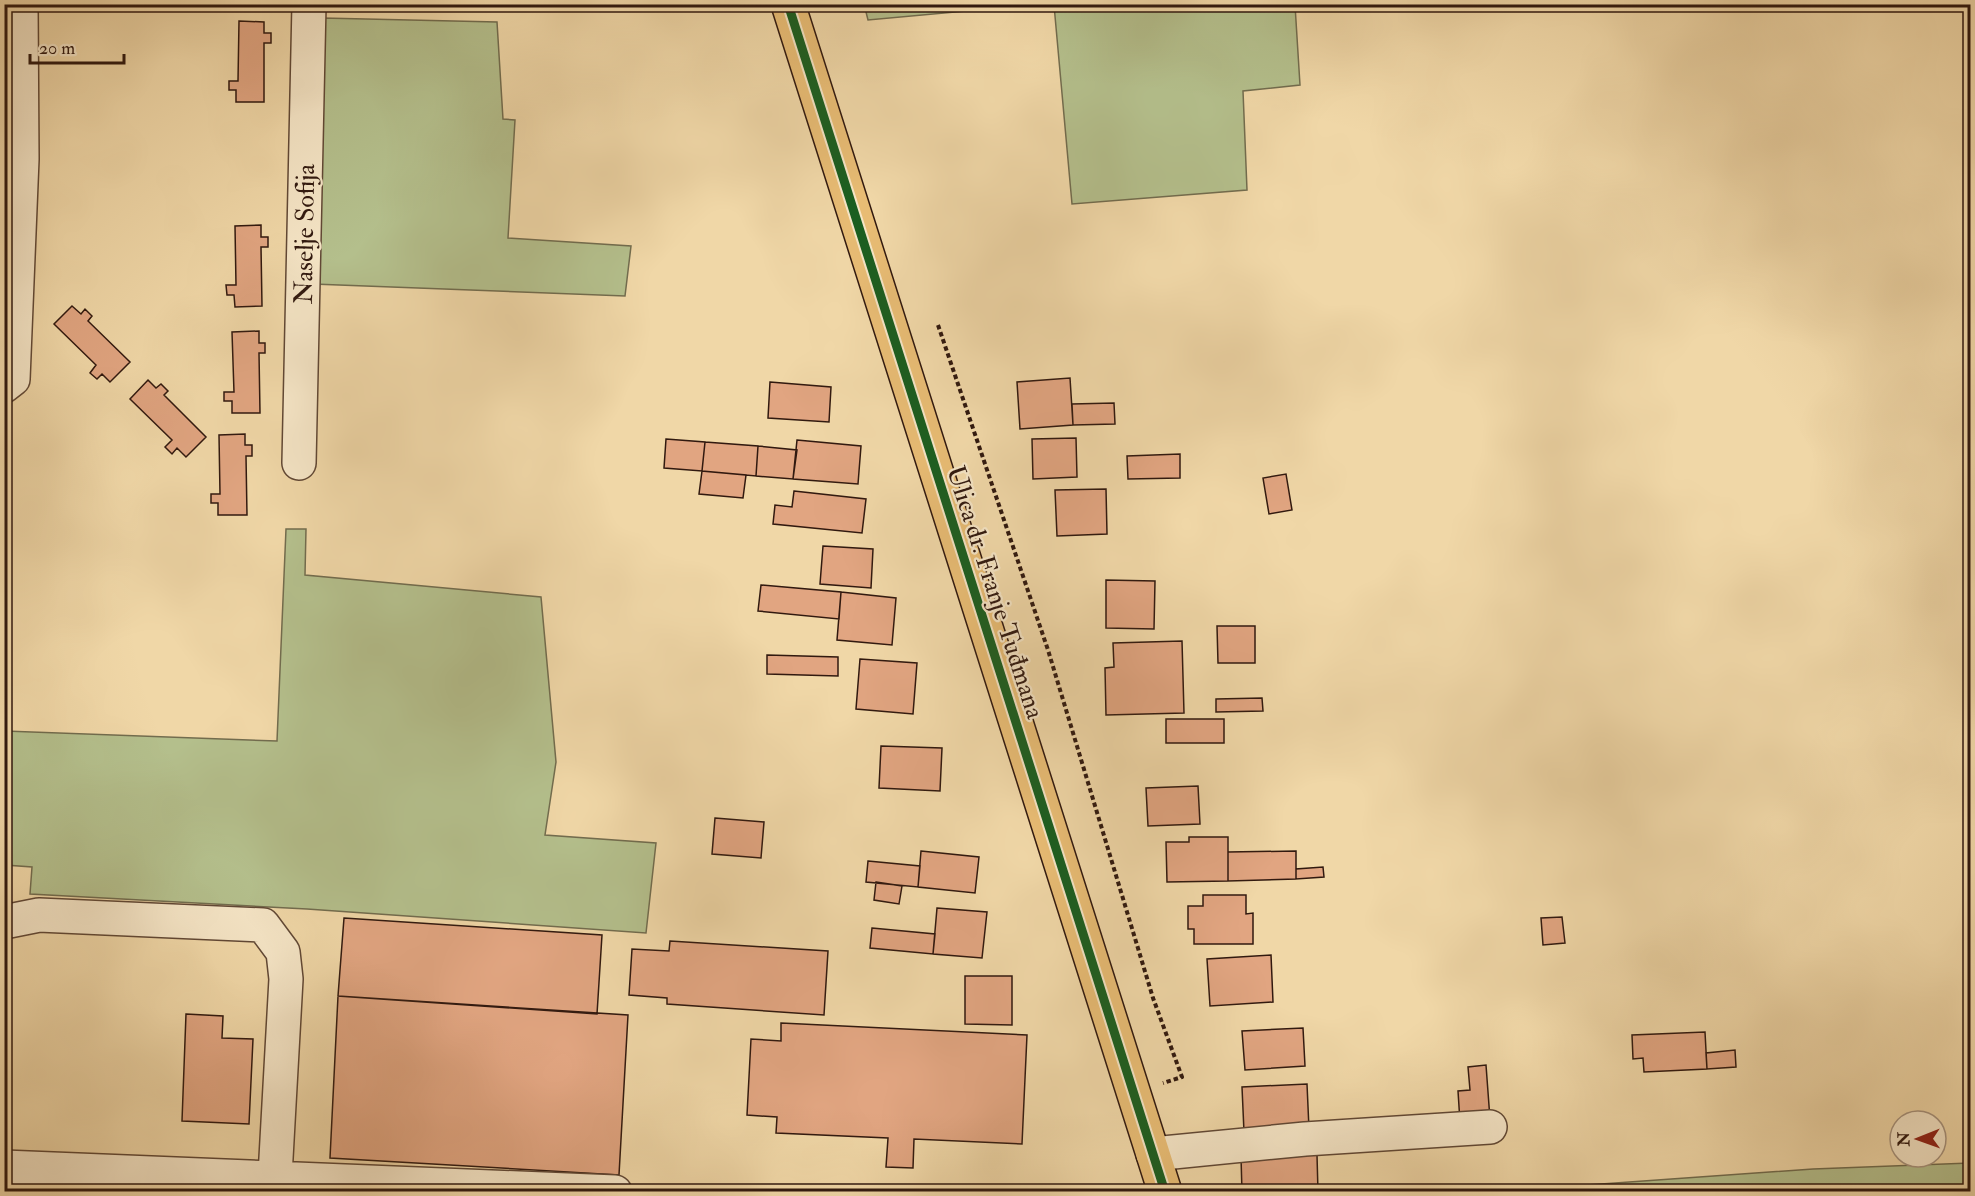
<svg xmlns="http://www.w3.org/2000/svg" width="1975" height="1196" viewBox="0 0 1975 1196" font-family="'IM FELL Double Pica',serif">
	<style>
		.green { fill: #b4bf8c; stroke: #726c4e; stroke-width: 1.5 }
		.building { fill: #e1a581; stroke: #31190f; stroke-width: 1.5 }
		.lines { fill: none; stroke-linecap: round; stroke-linejoin: round }
		.minor-casing { stroke: #614835; stroke-width: 36 }
		.major-casing { stroke: #31190f; stroke-width: 36 }
		.path { stroke: #31190f; stroke-width: 4; stroke-dasharray: 4.5 3; stroke-linecap: butt }
		.minor { stroke: #f5e5c6; stroke-width: 33 }
		.major { stroke: #e8bc74; stroke-width: 33 }
		.cycleway-casing { stroke: #f5e5c6; stroke-width: 13 }
		.cycleway { stroke: #1b5e20; stroke-width: 9 }
		.labels { text-anchor: middle; stroke-width: 4.5; stroke-linejoin: round; paint-order: stroke }
		.street-label { font-size: 26px; fill: #31190f; stroke: #f5e5c6 }
	</style>
	<rect width="100%" height="100%" fill="#f0d7a7"/>
	<filter id="stains"><feTurbulence type="fractalNoise" baseFrequency=".00333" numOctaves="4"/><feColorMatrix values="0 0 0 0 .2 0 0 0 0 .09 0 0 0 0 .02 0 0 0 .5 -.17"/></filter>
	<radialGradient id="worn" r=".72"><stop offset=".6" stop-color="#630" stop-opacity="0"/><stop offset="1" stop-color="#630" stop-opacity=".3"/></radialGradient>
	<path class="green" d="M 864,4 L 1031,4 L 1031,5 L 868,20 Z
		M 1054,5 L 1295,5 L 1300,85 L 1243,91 L 1247,190 L 1072,204 Z
		M 322,18 L 497,22 L 503,119 L 515,120 L 508,238 L 631,246 L 625,296 L 313,284 Z
		M 286,529 L 306,529 L 305,575 L 541,597 L 556,762 L 545,835 L 656,843 L 646,933 L 307,909 L 30,894 L 32,867 L 5,865 L 5,731 L 277,741 Z
		M 1970,1163 L 1970,1191 L 1501,1191 L 1813,1169 Z"/>
	<path class="building" d="M 239,21 L 264,22 L 264,33 L 271,33 L 271,43 L 264,43 L 264,102 L 236,102 L 236,90 L 229,90 L 229,81 L 238,81 Z
		M 261,225 L 261,237 L 268,237 L 268,247 L 261,247 L 262,306 L 235,307 L 234,295 L 227,295 L 226,285 L 236,285 L 235,226 Z
		M 72,306 L 81,314 L 85,309 L 92,316 L 88,321 L 130,362 L 110,382 L 102,374 L 97,379 L 90,373 L 96,365 L 54,324 Z
		M 259,331 L 259,343 L 265,343 L 265,353 L 259,353 L 260,413 L 232,413 L 232,401 L 224,401 L 224,392 L 234,392 L 232,332 Z
		M 1070,378 L 1073,425 L 1020,429 L 1017,382 Z
		M 148,380 L 156,388 L 161,384 L 168,391 L 164,395 L 206,437 L 186,457 L 177,448 L 172,454 L 165,447 L 172,440 L 130,399 Z
		M 770,382 L 831,387 L 829,422 L 768,418 Z
		M 1114,403 L 1115,424 L 1073,425 L 1072,404 Z
		M 245,434 L 245,445 L 252,445 L 252,456 L 246,456 L 247,515 L 218,515 L 218,503 L 211,503 L 211,494 L 220,494 L 219,435 Z
		M 1076,438 L 1077,477 L 1033,479 L 1032,439 Z
		M 666,439 L 705,442 L 702,471 L 664,468 Z
		M 797,440 L 861,446 L 858,484 L 793,479 Z
		M 705,442 L 758,446 L 756,476 L 702,471 Z
		M 758,446 L 797,450 L 793,479 L 756,476 Z
		M 1180,454 L 1180,478 L 1128,479 L 1127,456 Z
		M 702,471 L 746,475 L 743,498 L 699,494 Z
		M 1286,474 L 1292,510 L 1269,514 L 1263,478 Z
		M 1106,489 L 1107,534 L 1057,536 L 1055,490 Z
		M 794,491 L 866,499 L 862,533 L 773,524 L 775,505 L 792,507 Z
		M 823,546 L 873,549 L 871,588 L 820,584 Z
		M 1106,580 L 1155,581 L 1154,629 L 1106,628 Z
		M 761,585 L 841,592 L 839,619 L 758,611 Z
		M 841,592 L 896,598 L 892,645 L 837,640 Z
		M 1217,626 L 1255,626 L 1255,663 L 1218,663 Z
		M 1182,641 L 1184,713 L 1106,715 L 1105,668 L 1114,667 L 1113,643 Z
		M 767,655 L 838,657 L 838,676 L 767,674 Z
		M 860,659 L 917,663 L 913,714 L 856,709 Z
		M 1262,698 L 1263,711 L 1216,712 L 1216,699 Z
		M 1166,719 L 1224,719 L 1224,743 L 1166,743 Z
		M 881,746 L 942,748 L 940,791 L 879,788 Z
		M 1198,786 L 1200,824 L 1148,826 L 1146,788 Z
		M 715,818 L 764,822 L 761,858 L 712,854 Z
		M 1189,837 L 1228,837 L 1228,881 L 1167,882 L 1166,842 L 1189,842 Z
		M 921,851 L 979,857 L 975,893 L 918,887 Z
		M 1296,851 L 1296,879 L 1228,881 L 1228,852 Z
		M 868,861 L 920,866 L 918,887 L 866,882 Z
		M 1323,867 L 1324,877 L 1296,879 L 1296,869 Z
		M 876,882 L 902,886 L 899,904 L 874,900 Z
		M 1203,895 L 1246,895 L 1246,914 L 1253,913 L 1253,944 L 1194,944 L 1194,929 L 1188,929 L 1188,906 L 1203,906 Z
		M 937,908 L 987,912 L 982,958 L 933,954 Z
		M 1562,917 L 1565,943 L 1543,945 L 1541,918 Z
		M 344,918 L 602,935 L 597,1014 L 338,996 Z
		M 872,928 L 935,934 L 933,954 L 870,948 Z
		M 670,941 L 828,951 L 824,1015 L 667,1004 L 667,998 L 629,995 L 632,949 L 669,951 Z
		M 1271,955 L 1273,1002 L 1210,1006 L 1207,959 Z
		M 965,976 L 1012,976 L 1012,1025 L 965,1024 Z
		M 338,996 L 628,1015 L 619,1175 L 330,1158 Z
		M 186,1014 L 223,1016 L 222,1038 L 253,1039 L 249,1124 L 182,1121 Z
		M 781,1023 L 1027,1035 L 1022,1144 L 914,1139 L 913,1168 L 886,1167 L 888,1138 L 776,1133 L 777,1117 L 747,1115 L 751,1039 L 781,1041 Z
		M 1303,1028 L 1305,1066 L 1245,1070 L 1242,1031 Z
		M 1705,1032 L 1707,1069 L 1644,1072 L 1643,1058 L 1633,1059 L 1632,1035 Z
		M 1735,1050 L 1736,1067 L 1707,1069 L 1706,1053 Z
		M 1486,1065 L 1490,1119 L 1460,1122 L 1458,1091 L 1470,1090 L 1468,1067 Z
		M 1307,1084 L 1309,1129 L 1244,1132 L 1242,1087 Z
		M 1317,1155 L 1318,1192 L 1242,1192 L 1241,1157 Z"/>
	<g class="lines">
		<defs>
			<path id="minor" d="M 4,386 L 13,379 L 22,159 L 21,4
				M 299,463 L 309,4
				M 4,922 L 39,915 L 263,925 L 283,952 L 286,979 L 275,1176
				M 1153,1154 L 1305,1139 L 1490,1127
				M 4,1167 L 615,1192"/>
			<path id="major" d="M 788,4 L 1165,1192"/>
		</defs>
		<use href="#minor" class="minor-casing"/>
		<use href="#major" class="major-casing"/>
		<path class="path" d="M 938,325 L 1048,650 L 1153,998 L 1182,1077 L 1163,1083"/>
		<use href="#minor" class="minor"/>
		<use href="#major" class="major"/>
		<defs>
			<path id="cycleway" d="M 788,4 L 1165,1192"/>
		</defs>
		<use href="#cycleway" class="cycleway-casing"/>
		<use href="#cycleway" class="cycleway"/>
	</g>
	<g class="labels">
		<g class="street-label">
			<text transform="translate(304 234) rotate(-89)" y="9">Naselje Sofija</text>
			<text transform="translate(996 592) rotate(72)" y="9">Ulica dr. Franje Tuđmana</text>
		</g>
	</g>
	<rect width="1975" height="1196" fill="none" stroke="#f0d7a7" stroke-width="24"/>
	<rect x="6" y="6" width="1963" height="1184" fill="none" stroke="#31190f" stroke-width="3"/>
	<rect x="12" y="12" width="1951" height="1172" fill="none" stroke="#31190f" stroke-width="1.5"/>
	<g transform="translate(1918 1139) rotate(269)"><circle r="28" fill="#f5e5c6" stroke="#a7937d" stroke-width="1.5"/>
	<path d="M0-4.5L10 22L0 15L-10 22Z" fill="#8f2418"/>
	<text y="-9" font-size="16" font-weight="bold" text-anchor="middle" fill="#31190f">N</text>
	</g>
	<path d="M30 54v9h94v-9" fill="none" stroke="#31190f" stroke-width="3"/>
	<text x="39" y="54" font-size="18" fill="#31190f" stroke="#f5e5c6" stroke-width="4.5" paint-order="stroke">20 m</text>
	<rect width="100%" height="100%" filter="url(#stains)"/>
	<rect width="100%" height="100%" fill="url(#worn)"/>
</svg>
